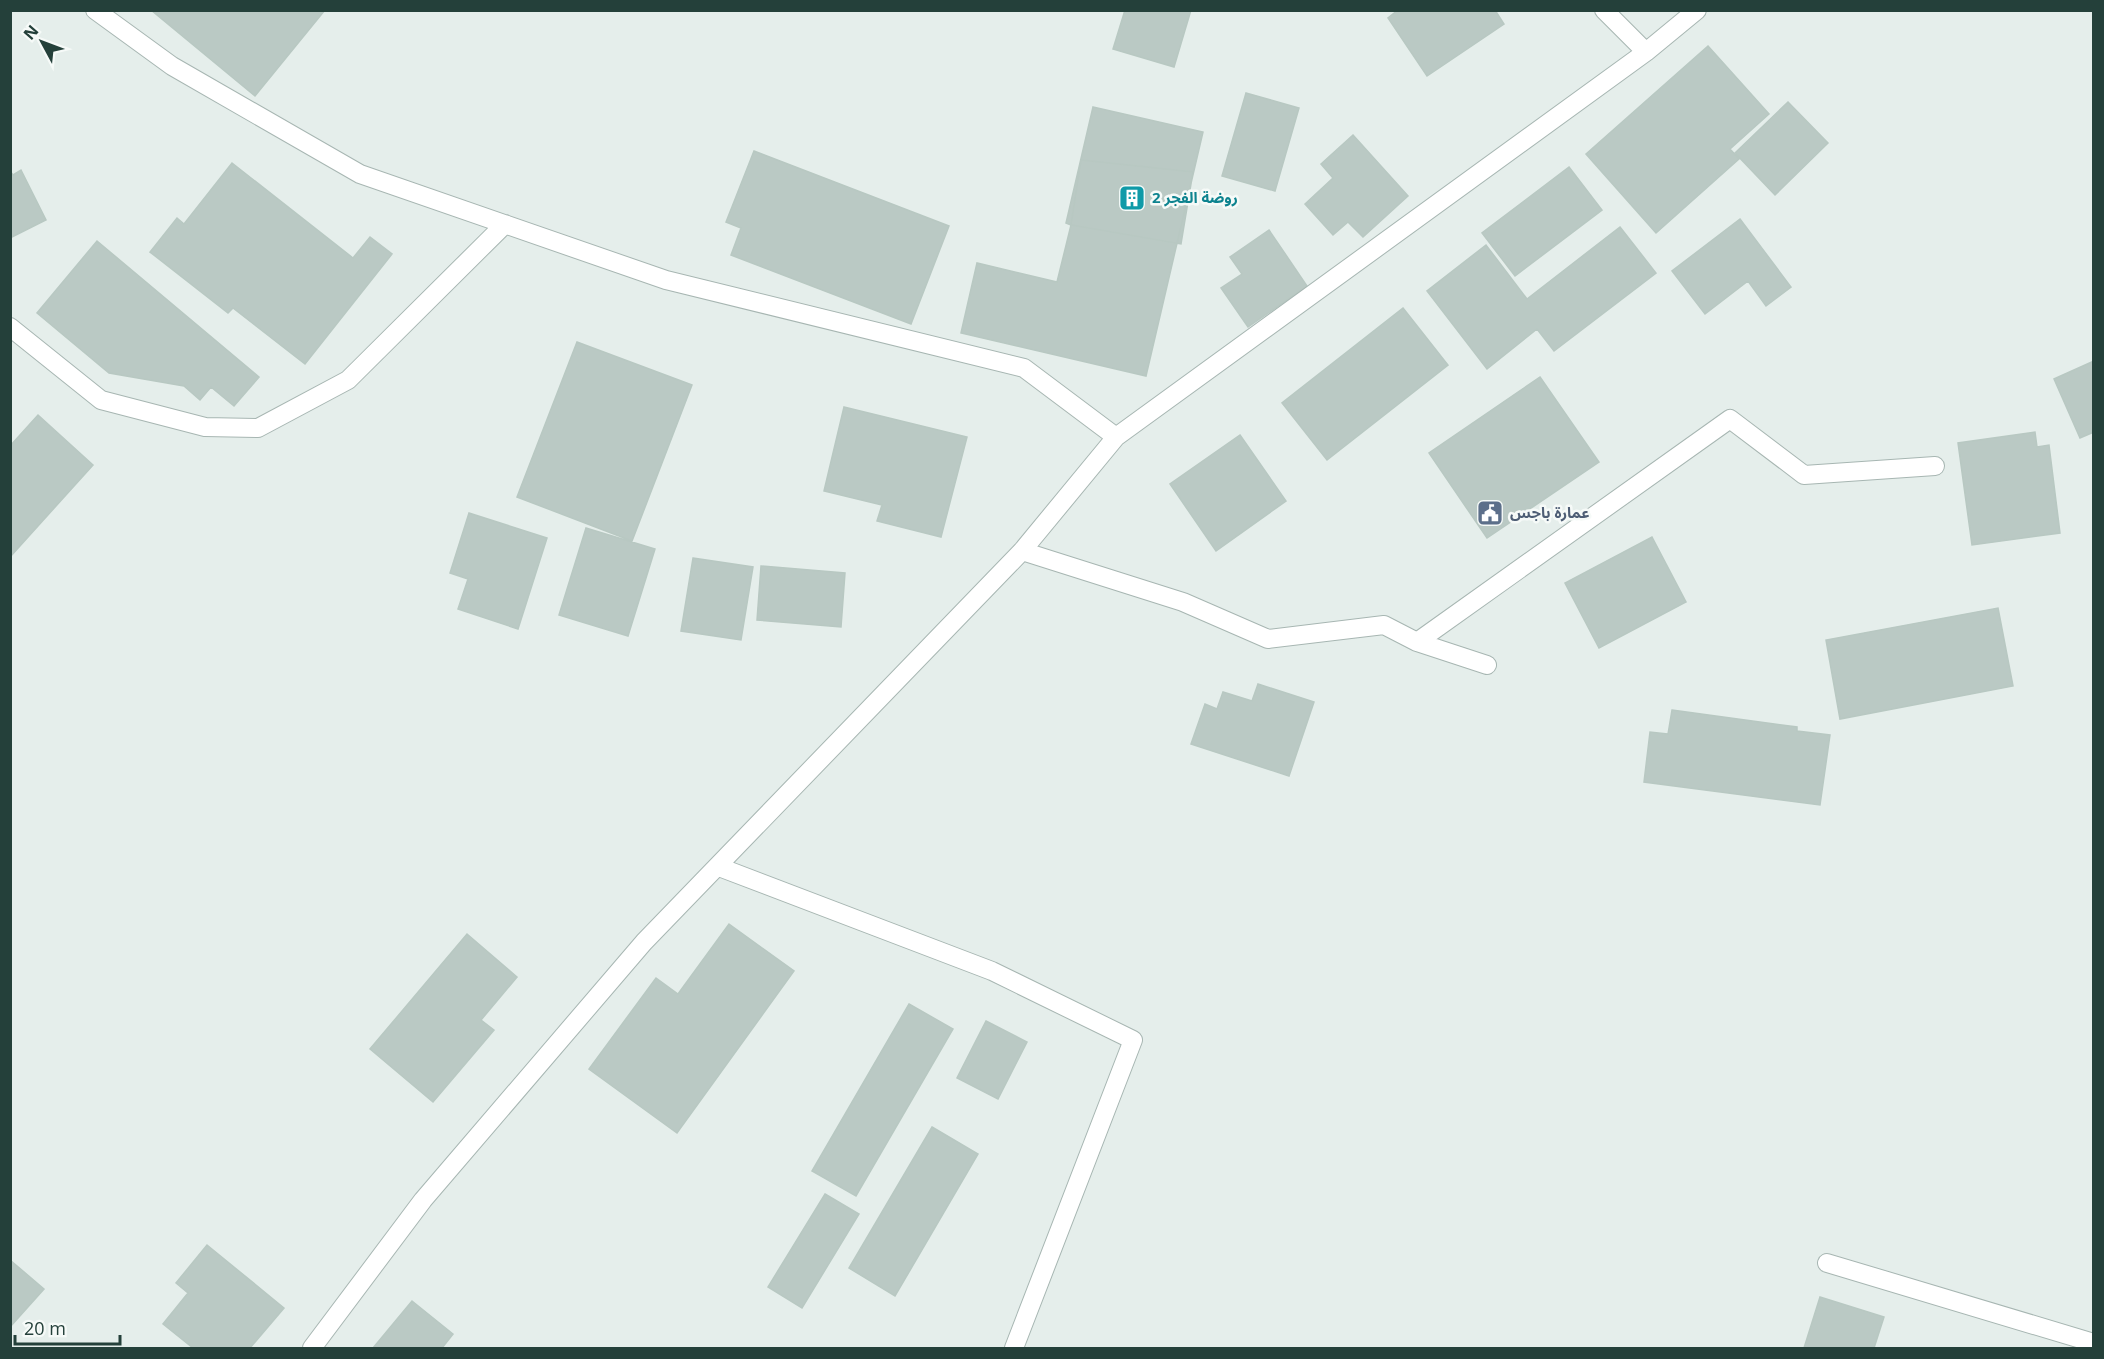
<svg xmlns="http://www.w3.org/2000/svg" width="2104" height="1359" viewBox="0 0 2104 1359" font-family="'Open Sans','Noto Sans Arabic',sans-serif">
	<style>
		.building { fill: #bac9c4; stroke: #b8c8c2; stroke-width: 1.5 }
		.lines { fill: none; stroke-linecap: round; stroke-linejoin: round }
		.minor-casing { stroke: #a7b6b2; stroke-width: 20 }
		.minor { stroke: #fff; stroke-width: 18 }
		.labels { text-anchor: middle; stroke-width: 5; stroke-linejoin: round; paint-order: stroke }
		.culture-label { font-size: 15px; font-weight: bold; fill: #0d838f; stroke: #f6faf8; text-anchor: start }
		.service-label { font-size: 15px; font-weight: bold; fill: #4e5e75; stroke: #f6faf8; text-anchor: start }
	</style>
	<rect width="100%" height="100%" fill="#e5eeeb"/>
	<path class="building" d="M 151,10 L 325,10 L 255,96 Z
		M 1125,10 L 1191,10 L 1174,67 L 1113,49 Z
		M 1398,10 L 1495,10 L 1504,24 L 1427,76 L 1388,18 Z
		M 1708,46 L 1769,114 L 1730,149 L 1739,159 L 1656,233 L 1586,154 Z
		M 1246,93 L 1299,108 L 1275,191 L 1222,176 Z
		M 1788,102 L 1828,143 L 1775,195 L 1735,153 Z
		M 1093,107 L 1203,132 L 1146,376 L 961,333 L 977,263 L 1057,282 L 1071,225 L 1066,223 Z
		M 1353,135 L 1408,196 L 1363,237 L 1348,222 L 1333,235 L 1305,204 L 1333,178 L 1321,164 Z
		M 754,151 L 949,226 L 911,324 L 731,255 L 741,228 L 726,222 Z
		M 1081,160 L 1193,172 L 1181,244 L 1071,225 Z
		M 232,163 L 353,258 L 370,237 L 392,254 L 305,364 L 233,308 L 228,313 L 150,252 L 177,218 L 184,224 Z
		M 1569,167 L 1602,210 L 1515,276 L 1482,233 Z
		M 21,170 L 46,220 L 10,238 L 10,171 L 13,175 Z
		M 1740,219 L 1791,287 L 1766,306 L 1748,281 L 1705,314 L 1672,271 Z
		M 1620,227 L 1656,273 L 1554,351 L 1537,329 L 1487,369 L 1427,291 L 1486,245 L 1527,299 Z
		M 1269,230 L 1307,286 L 1248,327 L 1221,288 L 1242,274 L 1230,257 Z
		M 97,241 L 259,377 L 234,406 L 211,387 L 200,400 L 184,386 L 109,373 L 37,313 Z
		M 1403,308 L 1448,365 L 1327,460 L 1282,403 Z
		M 577,342 L 692,385 L 632,541 L 517,497 Z
		M 2094,361 L 2094,432 L 2080,438 L 2054,379 Z
		M 1540,377 L 1599,462 L 1487,538 L 1429,453 Z
		M 844,407 L 967,437 L 941,537 L 877,521 L 882,505 L 824,491 Z
		M 38,415 L 93,465 L 10,557 L 10,446 Z
		M 2035,432 L 2037,447 L 2049,445 L 2060,533 L 1972,545 L 1958,443 Z
		M 1240,435 L 1286,501 L 1216,551 L 1170,484 Z
		M 469,513 L 547,538 L 518,629 L 458,609 L 468,579 L 450,573 Z
		M 586,528 L 655,549 L 628,636 L 559,615 Z
		M 1652,537 L 1686,602 L 1599,648 L 1565,583 Z
		M 693,558 L 753,567 L 741,640 L 681,631 Z
		M 761,566 L 845,573 L 841,627 L 757,620 Z
		M 1998,608 L 2013,686 L 1840,719 L 1826,640 Z
		M 1258,684 L 1314,702 L 1289,776 L 1191,744 L 1205,704 L 1217,709 L 1223,692 L 1252,701 Z
		M 1672,710 L 1797,727 L 1797,731 L 1830,735 L 1820,805 L 1644,782 L 1650,732 L 1668,734 Z
		M 729,924 L 794,971 L 677,1133 L 589,1069 L 656,978 L 678,994 Z
		M 467,934 L 517,977 L 481,1020 L 494,1030 L 433,1102 L 370,1049 Z
		M 909,1004 L 953,1029 L 856,1196 L 812,1171 Z
		M 986,1021 L 1027,1042 L 998,1099 L 957,1078 Z
		M 932,1127 L 978,1154 L 895,1296 L 849,1268 Z
		M 825,1194 L 859,1214 L 802,1308 L 768,1287 Z
		M 207,1245 L 284,1308 L 250,1348 L 193,1348 L 163,1324 L 188,1293 L 176,1283 Z
		M 10,1260 L 44,1289 L 10,1327 Z
		M 1820,1297 L 1884,1317 L 1874,1348 L 1804,1348 Z
		M 412,1301 L 453,1334 L 442,1348 L 373,1348 Z"/>
	<g class="lines">
		<defs>
			<path id="minor" d="M 95,10 L 172,66 L 360,174 L 666,280 L 1024,368 L 1116,437 L 1646,52 L 1604,10
				M 1646,52 L 1697,10
				M 10,327 L 101,400 L 205,427 L 258,428 L 348,380 L 505,224
				M 1022,551 L 1183,602 L 1268,639 L 1384,625 L 1417,642 L 1487,665
				M 1417,642 L 1730,419 L 1804,475 L 1935,466
				M 719,867 L 992,971 L 1133,1040 L 1014,1348
				M 1827,1263 L 2094,1343
				M 312,1348 L 423,1200 L 644,942 L 1022,551 L 1116,437"/>
		</defs>
		<use href="#minor" class="minor-casing"/>
		<use href="#minor" class="minor"/>
	</g>
	<defs>
		<symbol id="building-square" viewBox="-11 -11 22 22"><rect x="-9" y="-9" width="18" height="18" rx="4" fill="#0f9aa8" stroke="#f6faf8"/><path d="M-4-6H4V6H1V3H-1V6H-4ZM-2.5-4.3h1.7v1.8h-1.7ZM.8-4.3h1.7v1.8H.8ZM-2.5-1h1.7V.8h-1.7ZM.8-1h1.7V.8H.8Z" fill="#fff"/></symbol>
		<symbol id="civic-square" viewBox="-11 -11 22 22"><rect x="-9" y="-9" width="18" height="18" rx="4" fill="#5c6f8a" stroke="#f6faf8"/><path d="M-.6-6.5H3V-4.5H.6V-3L4-1V1h2V6H-6V1h2V-1L-.6-3ZM-1.2 2.5V6h2.4V2.5Z" fill="#fff"/></symbol>
	</defs>
	<g fill-rule="evenodd">
		<use href="#building-square" x="1117" y="183" width="30" height="30"/>
		<use href="#civic-square" x="1475" y="498" width="30" height="30"/>
	</g>
	<g class="labels">
		<g class="culture-label">
			<text x="1152" y="203">روضة الفجر 2</text>
		</g>
		<g class="service-label">
			<text x="1510" y="518">عمارة باجس</text>
		</g>
	</g>
	<rect width="2104" height="1359" fill="none" stroke="#24403a" stroke-width="24"/>
	<g transform="translate(42 42) rotate(311)" stroke="#f6faf8" stroke-width="4.5" paint-order="stroke">
	<path d="M0-4.5L10 22L0 15L-10 22Z" fill="#24403a"/>
	<text y="-9" font-size="16" font-weight="bold" text-anchor="middle" fill="#24403a">N</text>
	</g>
	<path d="M15 1335v9h105v-9" fill="none" stroke="#24403a" stroke-width="3"/>
	<text x="24" y="1335" font-size="18" fill="#24403a" stroke="#f6faf8" stroke-width="4.5" paint-order="stroke">20 m</text>
</svg>
